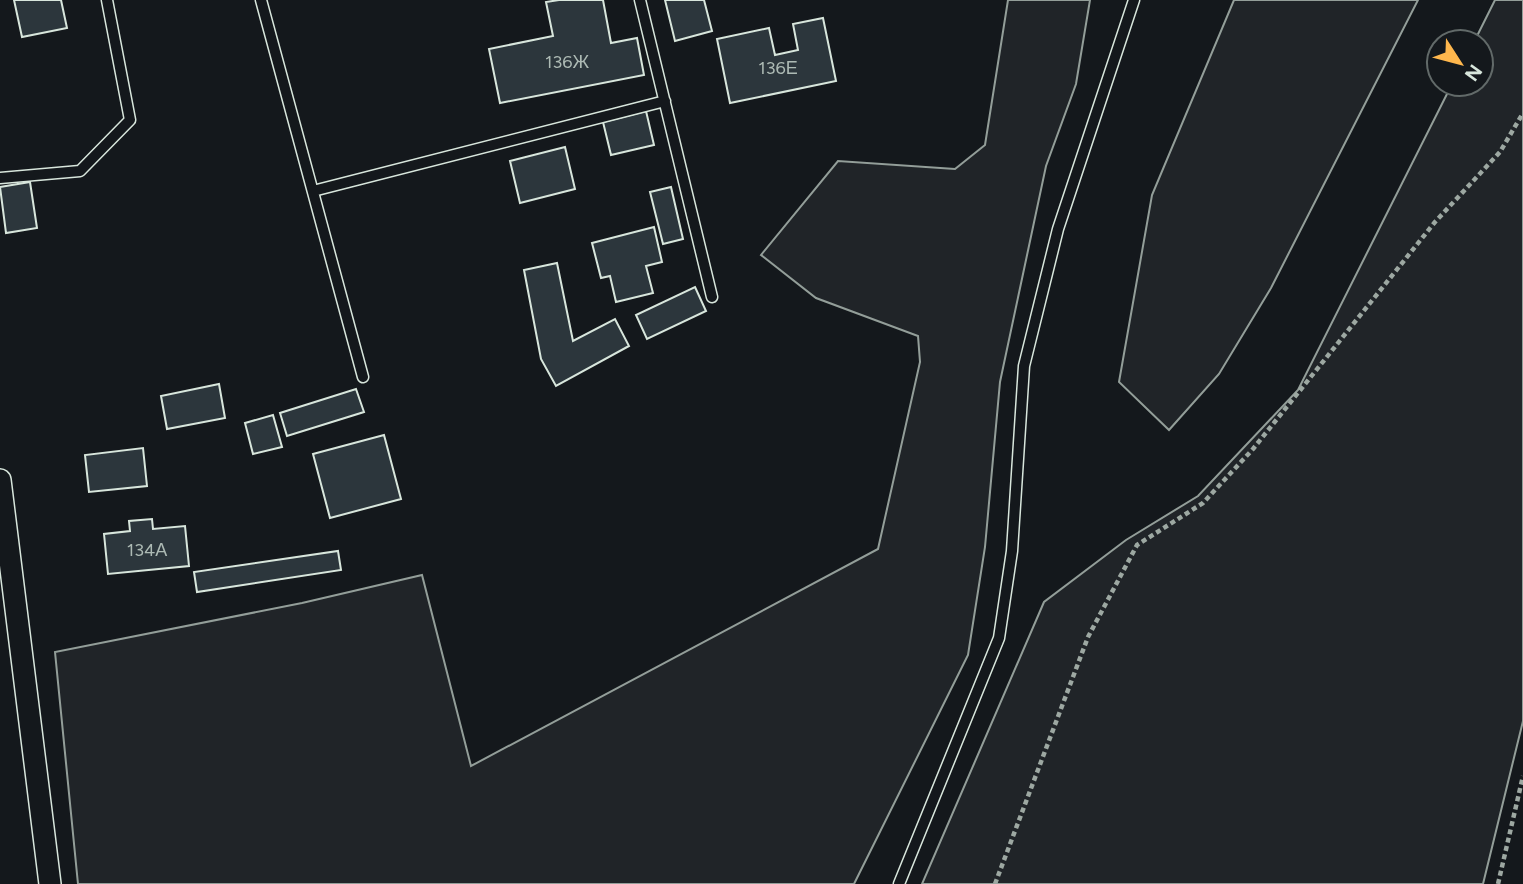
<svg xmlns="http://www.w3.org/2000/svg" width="1523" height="884" viewBox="0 0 1523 884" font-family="Figtree,sans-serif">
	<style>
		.green { fill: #202428; stroke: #939e99; stroke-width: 2 }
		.building { fill: #2c363c; stroke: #d8e6dc; stroke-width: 2 }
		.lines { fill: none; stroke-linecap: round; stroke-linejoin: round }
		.service-casing { stroke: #d8e6dc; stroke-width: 13 }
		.minor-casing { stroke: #d8e6dc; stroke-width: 24 }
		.path { stroke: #9da8a2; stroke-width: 4.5; stroke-dasharray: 5 3.5; stroke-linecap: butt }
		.service { stroke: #14181c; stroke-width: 10 }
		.minor { stroke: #14181c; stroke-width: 21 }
		.labels { text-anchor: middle; stroke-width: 5; stroke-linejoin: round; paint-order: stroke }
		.number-label { font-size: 18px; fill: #adbab4 }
	</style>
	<rect width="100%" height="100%" fill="#14181c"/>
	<path class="green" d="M 1008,0 L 1090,0 L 1076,84 L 1046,166 L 1000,382 L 985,547 L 968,655 L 854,884 L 78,884 L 55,652 L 302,603 L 422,575 L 471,766 L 878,549 L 920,362 L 918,336 L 816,298 L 761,255 L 838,161 L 955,169 L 985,145 Z
		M 1234,0 L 1418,0 L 1271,288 L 1219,374 L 1169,430 L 1119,382 L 1152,195 Z
		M 1495,0 L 1523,0 L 1523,721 L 1483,884 L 922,884 L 1044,602 L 1126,540 L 1198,496 L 1298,390 L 1452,84 L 1481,84 L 1481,42 L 1474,42 Z"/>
	<path class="building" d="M 14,0 L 61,0 L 67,28 L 22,37 Z
		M 559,0 L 603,0 L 611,43 L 637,38 L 644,75 L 500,103 L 489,49 L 553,36 L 546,2 Z
		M 665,0 L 704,0 L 712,31 L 675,41 Z
		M 823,18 L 836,81 L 730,103 L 717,39 L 769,28 L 775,55 L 798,50 L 793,24 Z
		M 646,111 L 654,145 L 611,155 L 603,122 Z
		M 565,147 L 575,189 L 520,203 L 510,161 Z
		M 30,182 L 37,228 L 6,233 L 0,187 Z
		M 671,187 L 683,239 L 663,244 L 650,192 Z
		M 654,227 L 662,262 L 646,266 L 653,293 L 616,302 L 610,276 L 601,278 L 592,243 Z
		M 557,263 L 573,341 L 615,319 L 629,346 L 556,386 L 541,359 L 524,270 Z
		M 695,287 L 706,311 L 647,339 L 636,315 Z
		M 219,384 L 225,418 L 167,429 L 161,396 Z
		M 356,389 L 364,412 L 287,436 L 280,413 Z
		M 273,415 L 282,447 L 253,454 L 245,423 Z
		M 384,435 L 401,499 L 330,518 L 313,454 Z
		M 143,448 L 147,486 L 89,492 L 85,455 Z
		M 152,519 L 153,529 L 185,526 L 189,566 L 108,574 L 104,534 L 130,531 L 129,521 Z
		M 338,551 L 341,570 L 197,592 L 194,572 Z"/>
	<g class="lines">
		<defs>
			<path id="service" d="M 261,0 L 363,377
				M 640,0 L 712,297
				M 0,178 L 80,171 L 130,120 L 107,0
				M 313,191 L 665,101
				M 899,884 L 999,638 L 1012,551 L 1024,366 L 1058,229 L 1134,0"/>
			<path id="minor" d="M 0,480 L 50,884"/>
		</defs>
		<use href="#service" class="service-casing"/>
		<use href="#minor" class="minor-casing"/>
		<path class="path" d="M 995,884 L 1088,637 L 1137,545 L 1203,503 L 1253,449 L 1435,222 L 1500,152 L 1523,113
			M 1498,884 L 1523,776"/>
		<use href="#service" class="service"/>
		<use href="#minor" class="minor"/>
	</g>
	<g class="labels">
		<g class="number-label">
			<text x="567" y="68">136Ж</text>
			<text x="778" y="74">136Е</text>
			<text x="147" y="556">134А</text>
		</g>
	</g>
	<g transform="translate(1460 63) rotate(126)"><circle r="33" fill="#14181c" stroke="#626a69" stroke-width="2"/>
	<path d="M0-5L12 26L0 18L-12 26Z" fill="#ffb74d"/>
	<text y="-10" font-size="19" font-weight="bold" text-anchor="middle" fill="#d8e6dc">N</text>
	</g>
</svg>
